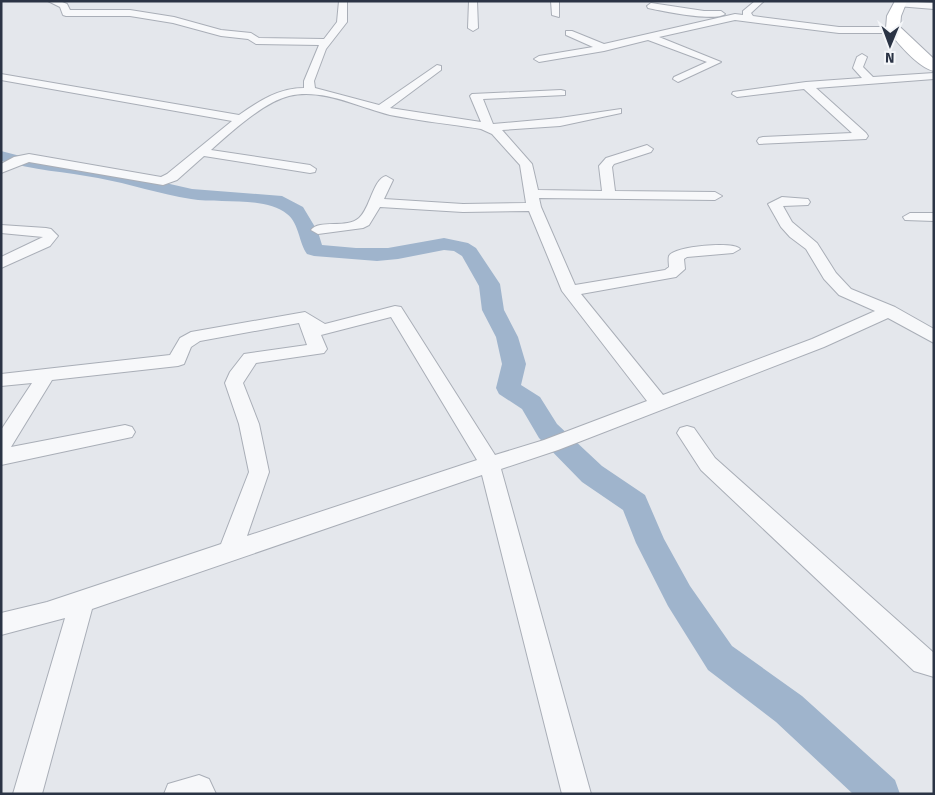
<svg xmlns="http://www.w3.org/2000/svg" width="935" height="795" viewBox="0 0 935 795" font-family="'Fira Sans',sans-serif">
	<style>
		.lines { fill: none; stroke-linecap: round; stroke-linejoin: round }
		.canal { fill: #9fb4cc; fill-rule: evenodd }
		.street-casing { stroke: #a9aeb7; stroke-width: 2 }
		.secondary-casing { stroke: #a9aeb7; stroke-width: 2 }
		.street { fill: #f7f8fa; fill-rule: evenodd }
		.secondary { fill: #fff; fill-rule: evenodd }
	</style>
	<rect width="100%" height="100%" fill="#e4e7ec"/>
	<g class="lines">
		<path class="canal" d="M 1,151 L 28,158 L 99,168 L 192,189 L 282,196 L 303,207 L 318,232 L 322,245 L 356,248 L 388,248 L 444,238 L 468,243 L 476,248 L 500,284 L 504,310 L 518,337 L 526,364 L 521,385 L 540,397 L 557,424 L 602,466 L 645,495 L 664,539 L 690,586 L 732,646 L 802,696 L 895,780 L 900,794 L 853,794 L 776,722 L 708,670 L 668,606 L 636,543 L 623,510 L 582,482 L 539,438 L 522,409 L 499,394 L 496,388 L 502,364 L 496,337 L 482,310 L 479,286 L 462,256 L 454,251 L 444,250 L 398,259 L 377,261 L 314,256 L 307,254 C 299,243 299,223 287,214 C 265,196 219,204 191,199 C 160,194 130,184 98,178 C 66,172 33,170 1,161 Z"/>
		<defs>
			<path id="street" d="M 48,1 L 60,1 L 67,4 L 70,10 L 130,10 L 174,17 L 221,30 L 251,33 L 259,38 L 324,39 L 337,22 L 339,1 L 347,1 L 347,22 L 326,49 L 314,81 L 315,88 L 379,105 L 437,65 L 441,66 L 441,70 L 390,108 L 481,122 L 470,96 L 472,94 L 561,90 L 565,91 L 565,95 L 483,99 L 493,124 L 560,118 L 621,109 L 621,113 L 560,126 L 502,130 L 532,164 L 538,190 L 602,191 L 599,166 L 606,158 L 647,145 L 653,149 L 651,152 L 614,164 L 612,167 L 615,191 L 715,192 L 722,196 L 715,200 L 539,198 L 541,207 L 575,285 L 665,270 L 669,267 C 669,264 668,259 669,256 C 674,246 735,241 740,249 L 733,253 L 687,257 L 684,259 L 685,269 L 676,277 L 581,294 L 663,395 L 812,339 L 875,311 L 839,295 L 824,279 L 806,249 L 790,237 L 781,227 L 768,204 L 782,197 L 808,199 L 810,202 L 808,205 L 783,206 L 792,222 L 817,243 L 836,273 L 851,289 L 895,307 L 934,329 L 934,343 L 888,318 L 824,347 L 558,450 L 501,469 L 591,794 L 562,794 L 482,475 L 92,609 L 42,794 L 13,794 L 65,618 L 1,635 L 1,613 L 47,602 L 221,544 L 249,472 L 239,424 L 225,383 L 230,372 L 244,354 L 307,345 L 299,323 L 200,341 L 191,347 L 184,364 L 178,366 L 52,380 L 11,447 L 125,425 L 132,427 L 135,432 L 132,437 L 1,465 L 1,430 L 32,383 L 1,386 L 1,374 L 170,355 L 180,338 L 191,332 L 305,312 L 325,324 L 395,306 L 401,307 L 495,455 L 544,440 L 647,401 L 562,291 L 529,211 L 463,212 L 380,207 L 369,225 L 363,228 L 318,234 L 311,230 C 319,219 347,229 359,218 C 370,209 373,179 386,176 L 393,180 L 384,199 L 463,204 L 526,203 L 520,165 L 492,134 L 481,129 C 450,124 420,121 390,115 C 358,107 323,88 289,96 C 264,102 231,132 211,150 L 310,165 L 316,169 L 315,172 L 310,173 L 204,156 L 177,180 L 163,185 L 29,162 L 1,173 L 1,164 L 14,157 L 29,154 L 161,177 L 167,174 L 232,121 L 1,80 L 1,74 L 239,115 C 259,101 279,88 304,88 L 304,81 L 319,45 L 256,44 L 248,39 L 221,36 L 173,23 L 130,16 L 66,16 L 63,15 L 60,7 ZM 391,317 L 477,460 L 247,536 L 269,472 L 259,424 L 243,383 L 256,363 L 324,353 L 327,349 L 321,335 Z
				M 469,1 L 477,1 L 478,28 L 473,31 L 468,28 Z
				M 551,1 L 559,1 L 559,17 L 552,15 Z
				M 755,1 L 764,1 L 751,13 L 753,16 L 839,27 L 895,27 L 900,30 L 895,33 L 839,33 L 735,20 L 659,37 L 721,62 L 678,82 L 673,79 L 674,77 L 707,62 L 648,40 L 604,51 L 539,62 L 534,59 L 539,56 L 593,47 L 566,35 L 566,31 L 572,31 L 604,44 L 735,14 L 743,15 L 743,11 Z
				M 900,1 L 934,3 L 934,9 L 897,6 L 896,4 Z
				M 651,3 L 704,11 L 721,11 L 725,14 C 715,22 662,11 648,8 L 647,6 Z
				M 862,54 L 867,57 L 863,67 L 873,77 L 934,73 L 934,79 L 816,88 L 866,133 L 868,136 L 866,139 L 759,144 L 757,141 L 759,138 L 763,137 L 852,133 L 804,89 L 737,97 L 732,94 L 733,92 L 806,82 L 862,78 L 853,68 L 857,57 Z
				M 910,213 L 934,213 L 934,221 L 905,220 L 903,217 Z
				M 1,225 L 46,228 L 51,229 L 58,236 L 50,246 L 1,268 L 1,257 L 43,237 L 1,233 Z
				M 687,426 L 694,428 L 715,458 L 934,653 L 934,677 L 914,671 L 701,470 L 677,433 L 680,428 Z
				M 199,775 L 209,779 L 216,794 L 164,794 L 168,784 Z"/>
			<path id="secondary" d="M 895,1 L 907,1 L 901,16 L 900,27 L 934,59 L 934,71 C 918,68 896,41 886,28 L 887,16 Z"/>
		</defs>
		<use href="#street" class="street-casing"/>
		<use href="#secondary" class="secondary-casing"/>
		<use href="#street" class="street"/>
		<use href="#secondary" class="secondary"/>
	</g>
	<rect width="935" height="795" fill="none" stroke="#2b3445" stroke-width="5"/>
	<g transform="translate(890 45) rotate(181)" stroke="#f4f6f9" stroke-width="4" paint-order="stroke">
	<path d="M0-4L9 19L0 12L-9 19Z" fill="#2b3445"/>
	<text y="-8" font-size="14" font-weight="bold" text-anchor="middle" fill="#2b3445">N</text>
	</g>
</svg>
